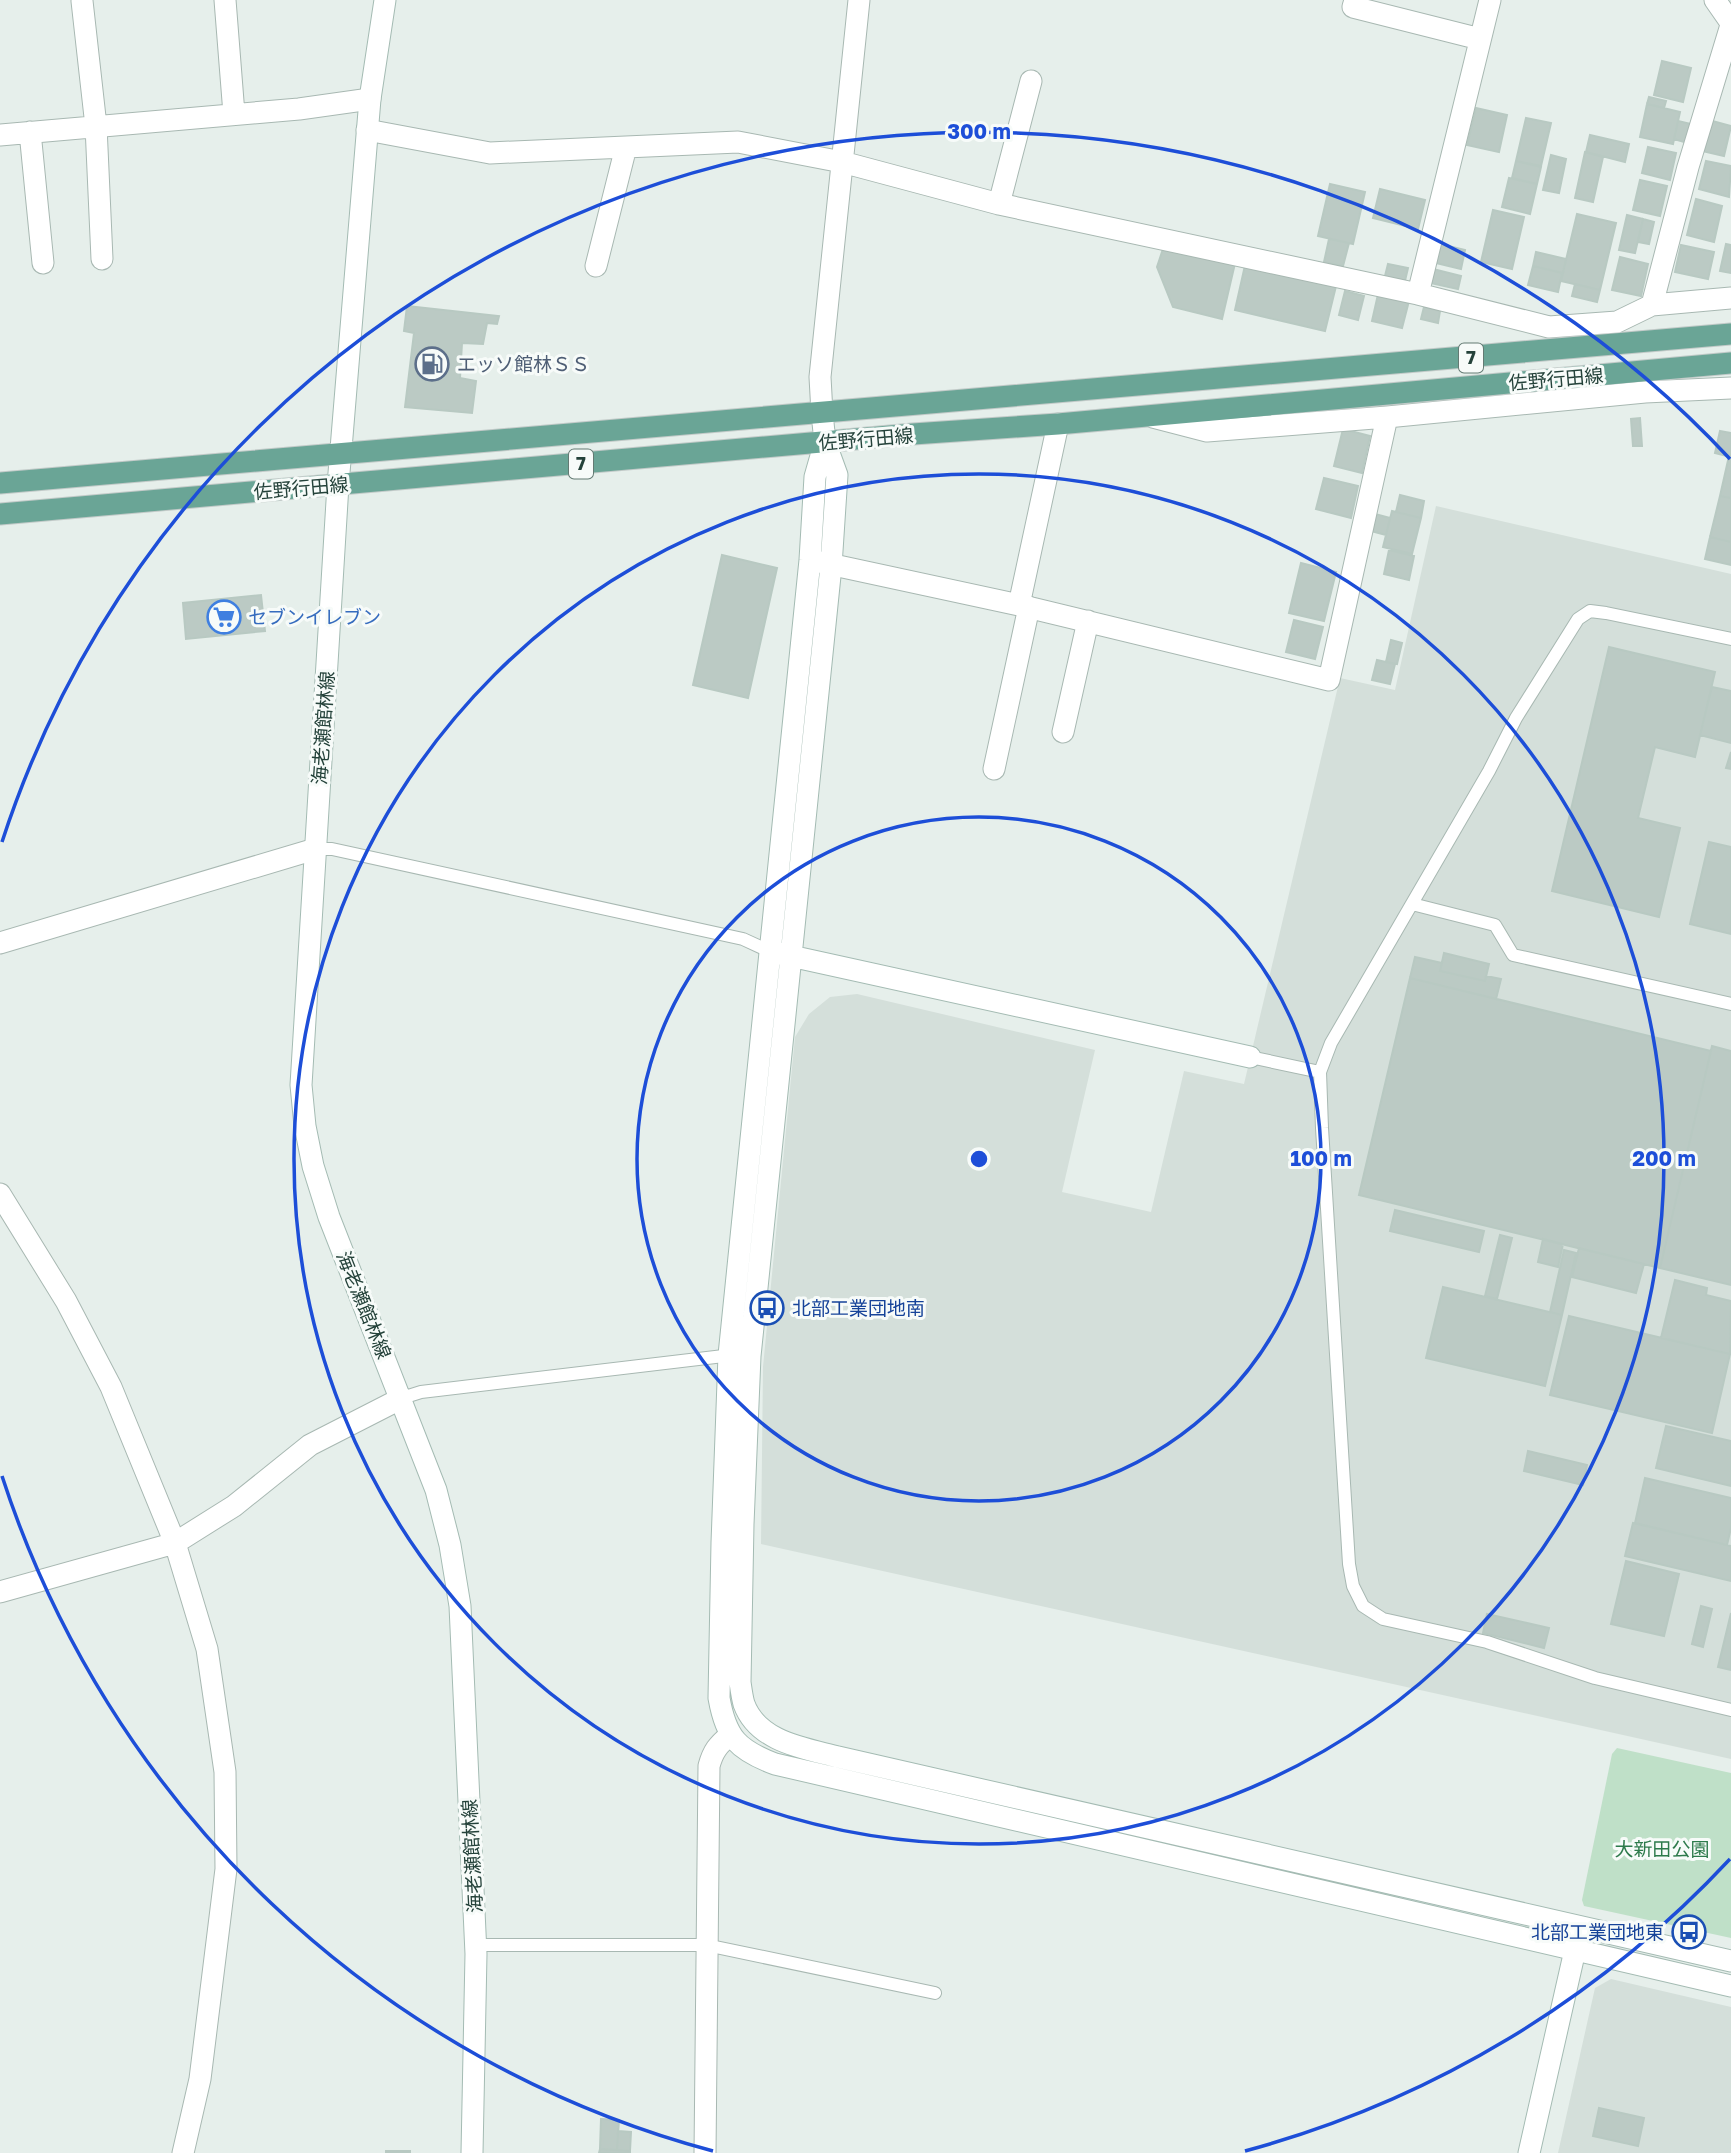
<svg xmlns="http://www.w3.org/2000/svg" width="1731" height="2153" viewBox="0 0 1731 2153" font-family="'Golos Text','Noto Sans JP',sans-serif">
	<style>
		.built { fill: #d4dfda }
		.green { fill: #bfe0c8 }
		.building { fill: #bbcac4; stroke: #b8c9c2; stroke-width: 2 }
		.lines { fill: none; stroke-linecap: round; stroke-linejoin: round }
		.lane-casing { stroke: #a8b8b2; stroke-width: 14 }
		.street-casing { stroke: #a8b8b2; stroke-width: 23 }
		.secondary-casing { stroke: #a4bbb3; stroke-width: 23 }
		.primary-casing { stroke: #c2cac8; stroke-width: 23 }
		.lane { stroke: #fff; stroke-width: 12 }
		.street { stroke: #fff; stroke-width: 21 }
		.secondary { stroke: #fff; stroke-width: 21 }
		.primary { stroke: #6aa596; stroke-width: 21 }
		.ring { fill: none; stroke: #1d4ed8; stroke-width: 3.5 }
		.labels { text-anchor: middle; stroke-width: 6; stroke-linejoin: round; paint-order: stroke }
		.shield { fill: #f7fbf9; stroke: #637a73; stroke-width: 2 }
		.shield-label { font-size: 18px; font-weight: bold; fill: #24423a }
		.service-label { font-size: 19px; fill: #4e5e75; stroke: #f7fbf9; text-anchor: start }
		.street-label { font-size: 19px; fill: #24423a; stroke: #f7fbf9 }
		.shop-label { font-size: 19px; fill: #366cbe; stroke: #f7fbf9; text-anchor: start }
		.transit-label { font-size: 19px; fill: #164399; stroke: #f7fbf9; text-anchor: start }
		.park-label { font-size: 19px; fill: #2d7a4b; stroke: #f7fbf9 }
		.centre { fill: #1d4ed8; stroke: #f7fbf9; stroke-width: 3.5 }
		.ring-label { font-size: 21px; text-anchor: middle; font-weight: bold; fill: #1d4ed8; stroke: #f7fbf9; stroke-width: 6; stroke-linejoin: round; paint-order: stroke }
	</style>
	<rect width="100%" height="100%" fill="#e6efeb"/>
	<path class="built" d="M 1436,506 L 1731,574 L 1731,1759 L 761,1544 L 763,1367 L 795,1037 L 809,1014 L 830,997 L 857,994 L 1095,1050 L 1062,1192 L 1151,1212 L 1184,1071 L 1244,1084 L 1340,678 L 1395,690 Z
		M 1611,1979 L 1731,2007 L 1731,2153 L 1558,2153 L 1595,1988 Z"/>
	<path class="green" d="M 1617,1748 L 1731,1773 L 1731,1938 L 1584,1906 L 1582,1900 L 1612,1754 Z"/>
	<path class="building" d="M 1662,61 L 1691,68 L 1683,102 L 1654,95 Z
		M 1649,97 L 1666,101 L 1664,108 L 1647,104 Z
		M 1647,104 L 1680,112 L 1673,144 L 1640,137 Z
		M 1476,108 L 1507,115 L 1499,152 L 1467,145 Z
		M 1526,118 L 1551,123 L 1541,166 L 1516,161 Z
		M 1705,119 L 1731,126 L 1724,156 L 1698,150 Z
		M 1678,121 L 1695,125 L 1691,144 L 1674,139 Z
		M 1590,135 L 1629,144 L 1625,162 L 1586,152 Z
		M 1648,147 L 1676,153 L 1670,180 L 1642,173 Z
		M 1585,152 L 1603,157 L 1593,202 L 1575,198 Z
		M 1551,155 L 1566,159 L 1559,193 L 1543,190 Z
		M 1516,161 L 1541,167 L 1537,184 L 1512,178 Z
		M 1706,161 L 1731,166 L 1729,197 L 1699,189 Z
		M 1509,178 L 1537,184 L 1530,214 L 1502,207 Z
		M 1640,180 L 1667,186 L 1660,216 L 1633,210 Z
		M 1330,184 L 1365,192 L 1353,244 L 1318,236 Z
		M 1380,189 L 1425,200 L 1418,229 L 1373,218 Z
		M 1696,199 L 1722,206 L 1714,242 L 1687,235 Z
		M 1493,210 L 1524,217 L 1512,269 L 1481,262 Z
		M 1577,214 L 1616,223 L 1600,290 L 1561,281 Z
		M 1627,215 L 1643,219 L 1635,253 L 1619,250 Z
		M 1643,219 L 1654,222 L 1649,244 L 1638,242 Z
		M 1329,239 L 1349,243 L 1343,266 L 1324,262 Z
		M 1165,243 L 1236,259 L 1222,319 L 1173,307 L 1157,267 Z
		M 1440,244 L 1465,250 L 1461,269 L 1436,263 Z
		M 1726,244 L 1731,245 L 1731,273 L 1720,271 Z
		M 1681,245 L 1714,252 L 1708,279 L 1675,272 Z
		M 1536,252 L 1566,259 L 1563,273 L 1533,266 Z
		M 1620,257 L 1648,264 L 1641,296 L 1612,290 Z
		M 1246,261 L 1337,282 L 1325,331 L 1235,310 Z
		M 1388,264 L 1408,268 L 1404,285 L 1384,280 Z
		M 1533,266 L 1562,273 L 1558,292 L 1528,285 Z
		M 1429,268 L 1461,276 L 1458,289 L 1426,282 Z
		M 1575,284 L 1600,290 L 1597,302 L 1572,296 Z
		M 1379,290 L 1410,297 L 1402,328 L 1372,321 Z
		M 1345,291 L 1364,296 L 1358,320 L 1339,315 Z
		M 407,306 L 499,316 L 497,324 L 487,323 L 483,344 L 462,343 L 460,378 L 476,381 L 472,413 L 405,407 L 414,333 L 404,331 Z
		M 1424,307 L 1440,311 L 1438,323 L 1421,319 Z
		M 1640,418 L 1642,446 L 1633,446 L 1631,419 Z
		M 1343,429 L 1370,436 L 1362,473 L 1334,466 Z
		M 1720,431 L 1731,433 L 1731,457 L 1715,453 Z
		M 1729,456 L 1731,457 L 1731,498 L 1720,496 Z
		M 1324,478 L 1358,486 L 1351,518 L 1316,509 Z
		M 1400,495 L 1424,501 L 1421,518 L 1396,512 Z
		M 1720,496 L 1731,498 L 1731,542 L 1710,537 Z
		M 1392,511 L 1421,518 L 1412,554 L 1383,547 Z
		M 1375,514 L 1390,518 L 1386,535 L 1371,531 Z
		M 1710,537 L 1731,542 L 1731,565 L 1705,559 Z
		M 1389,550 L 1414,556 L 1409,580 L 1384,574 Z
		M 722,555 L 777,568 L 748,698 L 693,685 Z
		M 1301,563 L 1336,572 L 1324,621 L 1289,613 Z
		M 261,595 L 265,631 L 186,639 L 183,603 Z
		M 1294,620 L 1323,627 L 1315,659 L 1286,652 Z
		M 1391,640 L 1402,643 L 1397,664 L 1386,662 Z
		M 1609,647 L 1715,672 L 1695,757 L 1655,747 L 1638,818 L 1680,828 L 1659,917 L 1552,891 Z
		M 1377,660 L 1395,664 L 1390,684 L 1372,680 Z
		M 1712,687 L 1731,691 L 1731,743 L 1700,735 Z
		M 1731,752 L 1731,769 L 1726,768 Z
		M 1709,842 L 1731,847 L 1731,934 L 1690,924 Z
		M 1444,953 L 1489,964 L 1485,981 L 1440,971 Z
		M 1415,957 L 1442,963 L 1440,971 L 1485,981 L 1486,976 L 1501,979 L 1496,999 L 1410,978 Z
		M 1410,978 L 1711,1051 L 1660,1268 L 1359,1195 Z
		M 1712,1046 L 1731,1051 L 1731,1285 L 1660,1268 Z
		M 1395,1210 L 1484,1231 L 1479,1252 L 1390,1231 Z
		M 1500,1235 L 1512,1238 L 1497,1299 L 1485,1296 Z
		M 1543,1239 L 1563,1244 L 1558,1267 L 1538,1262 Z
		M 1579,1248 L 1644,1264 L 1636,1293 L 1572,1277 Z
		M 1564,1250 L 1576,1253 L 1562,1315 L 1550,1312 Z
		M 1675,1280 L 1707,1288 L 1706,1295 L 1731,1301 L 1730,1354 L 1661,1338 Z
		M 1443,1287 L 1562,1315 L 1545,1386 L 1426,1358 Z
		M 1569,1316 L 1730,1354 L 1712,1433 L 1550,1395 Z
		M 1666,1426 L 1731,1441 L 1731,1486 L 1656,1468 Z
		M 1528,1451 L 1587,1465 L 1583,1485 L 1524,1471 Z
		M 1645,1478 L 1731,1498 L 1731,1528 L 1727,1545 L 1635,1523 Z
		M 1633,1523 L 1731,1546 L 1731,1581 L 1625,1556 Z
		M 1626,1561 L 1679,1574 L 1664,1636 L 1611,1624 Z
		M 1701,1606 L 1712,1609 L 1703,1647 L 1692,1644 Z
		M 1731,1613 L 1731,1670 L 1718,1667 Z
		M 1487,1614 L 1549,1628 L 1544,1648 L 1483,1633 Z
		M 1599,2108 L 1644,2118 L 1638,2146 L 1593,2136 Z
		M 601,2119 L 619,2120 L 617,2150 L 600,2149 Z
		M 618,2131 L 631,2132 L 630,2151 L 617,2150 Z
		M 600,2149 L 630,2151 L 630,2153 L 599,2153 Z
		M 386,2151 L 410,2151 L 410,2153 L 386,2153 Z"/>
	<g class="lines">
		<defs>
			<path id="lane" d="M 1731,639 L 1606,613 L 1590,611 L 1578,619 L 1516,718 L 1489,771 L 1331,1043 L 1320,1072 L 1322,1128 L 1349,1564 L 1353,1586 L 1363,1606 L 1383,1619 L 1487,1642 L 1595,1678 L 1731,1710
				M 315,849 L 332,849 L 743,939 L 769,951
				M 1412,904 L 1495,925 L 1513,955 L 1731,1004
				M 1250,1057 L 1320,1072
				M 402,1398 L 421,1392 L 732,1355
				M 476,1945 L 706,1945 L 935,1993"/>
			<path id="street" d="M 225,0 L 234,114
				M 1355,0 L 1353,7 L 1480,39
				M 1715,0 L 1731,23
				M 82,1 L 96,126 L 102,259
				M 367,130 L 490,153 L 738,142 L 842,162 L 999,204 L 1418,294 L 1549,327 L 1617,322 L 1652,305 L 1688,167 L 1731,25
				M 30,132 L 43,263
				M 0,135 L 299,109 L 370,99
				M 999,204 L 1031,81
				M 596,266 L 626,147
				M 1418,294 L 1490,0
				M 1652,305 L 1731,298
				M 822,413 L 820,377 L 859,0
				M 1153,417 L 1207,431 L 1387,417 L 1645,392 L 1731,388
				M 815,561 L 1019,605 L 1329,680 L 1387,417
				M 1019,605 L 1058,424
				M 1063,732 L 1088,621
				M 994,769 L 1029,607
				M 0,943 L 315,849
				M 0,1194 L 66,1301 L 111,1387 L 175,1543 L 207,1649 L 225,1772 L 226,1869 L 200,2079 L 183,2153
				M 0,1592 L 175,1543 L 234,1506 L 310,1445 L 402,1398
				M 705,2153 L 709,1766 C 713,1751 718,1745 730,1735"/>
			<path id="secondary" d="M 385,0 L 370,99 L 338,485 L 301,1085 L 305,1126 L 313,1166 L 329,1217 L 436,1490 L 450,1545 L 460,1606 L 476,1954 L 472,2153
				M 822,413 L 825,442 L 837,475 L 831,566 L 750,1356 L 743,1524 L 740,1682 C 741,1689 742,1697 744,1704 C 758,1742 804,1748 838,1757 L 1731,1961
				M 825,442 L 815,477 L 810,560 L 729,1355 L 722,1543 L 719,1698 C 726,1738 738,1750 775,1764 L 1731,1986
				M 777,953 L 1250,1057
				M 1529,2153 L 1578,1937"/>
			<path id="primary" d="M 0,483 C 577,431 1154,386 1731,334
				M 0,514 L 913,434 L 1058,424 L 1731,363"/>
		</defs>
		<use href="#lane" class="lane-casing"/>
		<use href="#street" class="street-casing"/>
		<use href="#secondary" class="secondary-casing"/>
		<use href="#primary" class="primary-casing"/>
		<use href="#lane" class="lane"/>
		<use href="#street" class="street"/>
		<use href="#secondary" class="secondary"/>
		<use href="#primary" class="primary"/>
	</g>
	<g class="ring">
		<circle cx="979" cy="1159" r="342"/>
		<circle cx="979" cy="1159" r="685"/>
		<path d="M1730 1859A1027 1027 0 0 1 1245 2151M713 2151A1027 1027 0 0 1 2 1476M2 842A1027 1027 0 0 1 1730 459"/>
	</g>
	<defs>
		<symbol id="fuel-ring" viewBox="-11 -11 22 22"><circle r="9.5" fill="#f7fbf9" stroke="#5c6f8a" stroke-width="1.5"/><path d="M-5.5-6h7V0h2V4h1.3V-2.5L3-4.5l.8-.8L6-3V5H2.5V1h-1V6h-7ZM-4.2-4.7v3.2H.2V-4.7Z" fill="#5c6f8a"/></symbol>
		<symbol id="supermarket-ring" viewBox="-11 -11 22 22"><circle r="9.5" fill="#f7fbf9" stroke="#3f7fe0" stroke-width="1.5"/><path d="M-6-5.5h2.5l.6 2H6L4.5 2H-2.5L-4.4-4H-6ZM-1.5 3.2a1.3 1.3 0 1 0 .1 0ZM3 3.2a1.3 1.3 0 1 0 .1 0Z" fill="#3f7fe0"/></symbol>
		<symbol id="bus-ring" viewBox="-11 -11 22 22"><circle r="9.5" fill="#f7fbf9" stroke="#1a4fb4" stroke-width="1.5"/><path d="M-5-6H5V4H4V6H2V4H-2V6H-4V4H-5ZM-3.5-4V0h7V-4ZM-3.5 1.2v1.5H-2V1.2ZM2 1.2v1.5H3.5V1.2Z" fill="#1a4fb4"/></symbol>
	</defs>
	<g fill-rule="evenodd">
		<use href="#fuel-ring" x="413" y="345" width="38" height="38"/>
		<use href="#supermarket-ring" x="205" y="598" width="38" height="38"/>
		<use href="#bus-ring" x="748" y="1289" width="38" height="38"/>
		<use href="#bus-ring" x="1670" y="1913" width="38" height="38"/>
	</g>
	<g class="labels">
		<g class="shield">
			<rect x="1459" y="343.5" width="24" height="29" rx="5"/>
			<rect x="569" y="449.5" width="24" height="29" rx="5"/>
		</g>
		<g class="shield-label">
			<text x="1471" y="364">7</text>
			<text x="581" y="470">7</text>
		</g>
		<g class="service-label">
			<text x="457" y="371">エッソ館林ＳＳ</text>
		</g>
		<g class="street-label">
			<text transform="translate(1556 379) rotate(-5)" y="7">佐野行田線</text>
			<text transform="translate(866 439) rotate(-5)" y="7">佐野行田線</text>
			<text transform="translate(301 488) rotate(-5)" y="7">佐野行田線</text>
			<text transform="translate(323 728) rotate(-86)" y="7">海老瀬館林線</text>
			<text transform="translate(364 1305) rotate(68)" y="7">海老瀬館林線</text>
			<text transform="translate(472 1856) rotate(-93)" y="7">海老瀬館林線</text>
		</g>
		<g class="shop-label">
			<text x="248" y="624">セブンイレブン</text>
		</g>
		<g class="transit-label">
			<text x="792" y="1315">北部工業団地南</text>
			<text x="1664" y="1939" text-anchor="end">北部工業団地東</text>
		</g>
		<g class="park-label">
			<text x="1662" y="1856">大新田公園</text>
		</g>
	</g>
	<circle cx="979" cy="1159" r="10" class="centre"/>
	<g class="ring-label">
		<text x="979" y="139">300 m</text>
		<text x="1321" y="1166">100 m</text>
		<text x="1664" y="1166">200 m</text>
	</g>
</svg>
